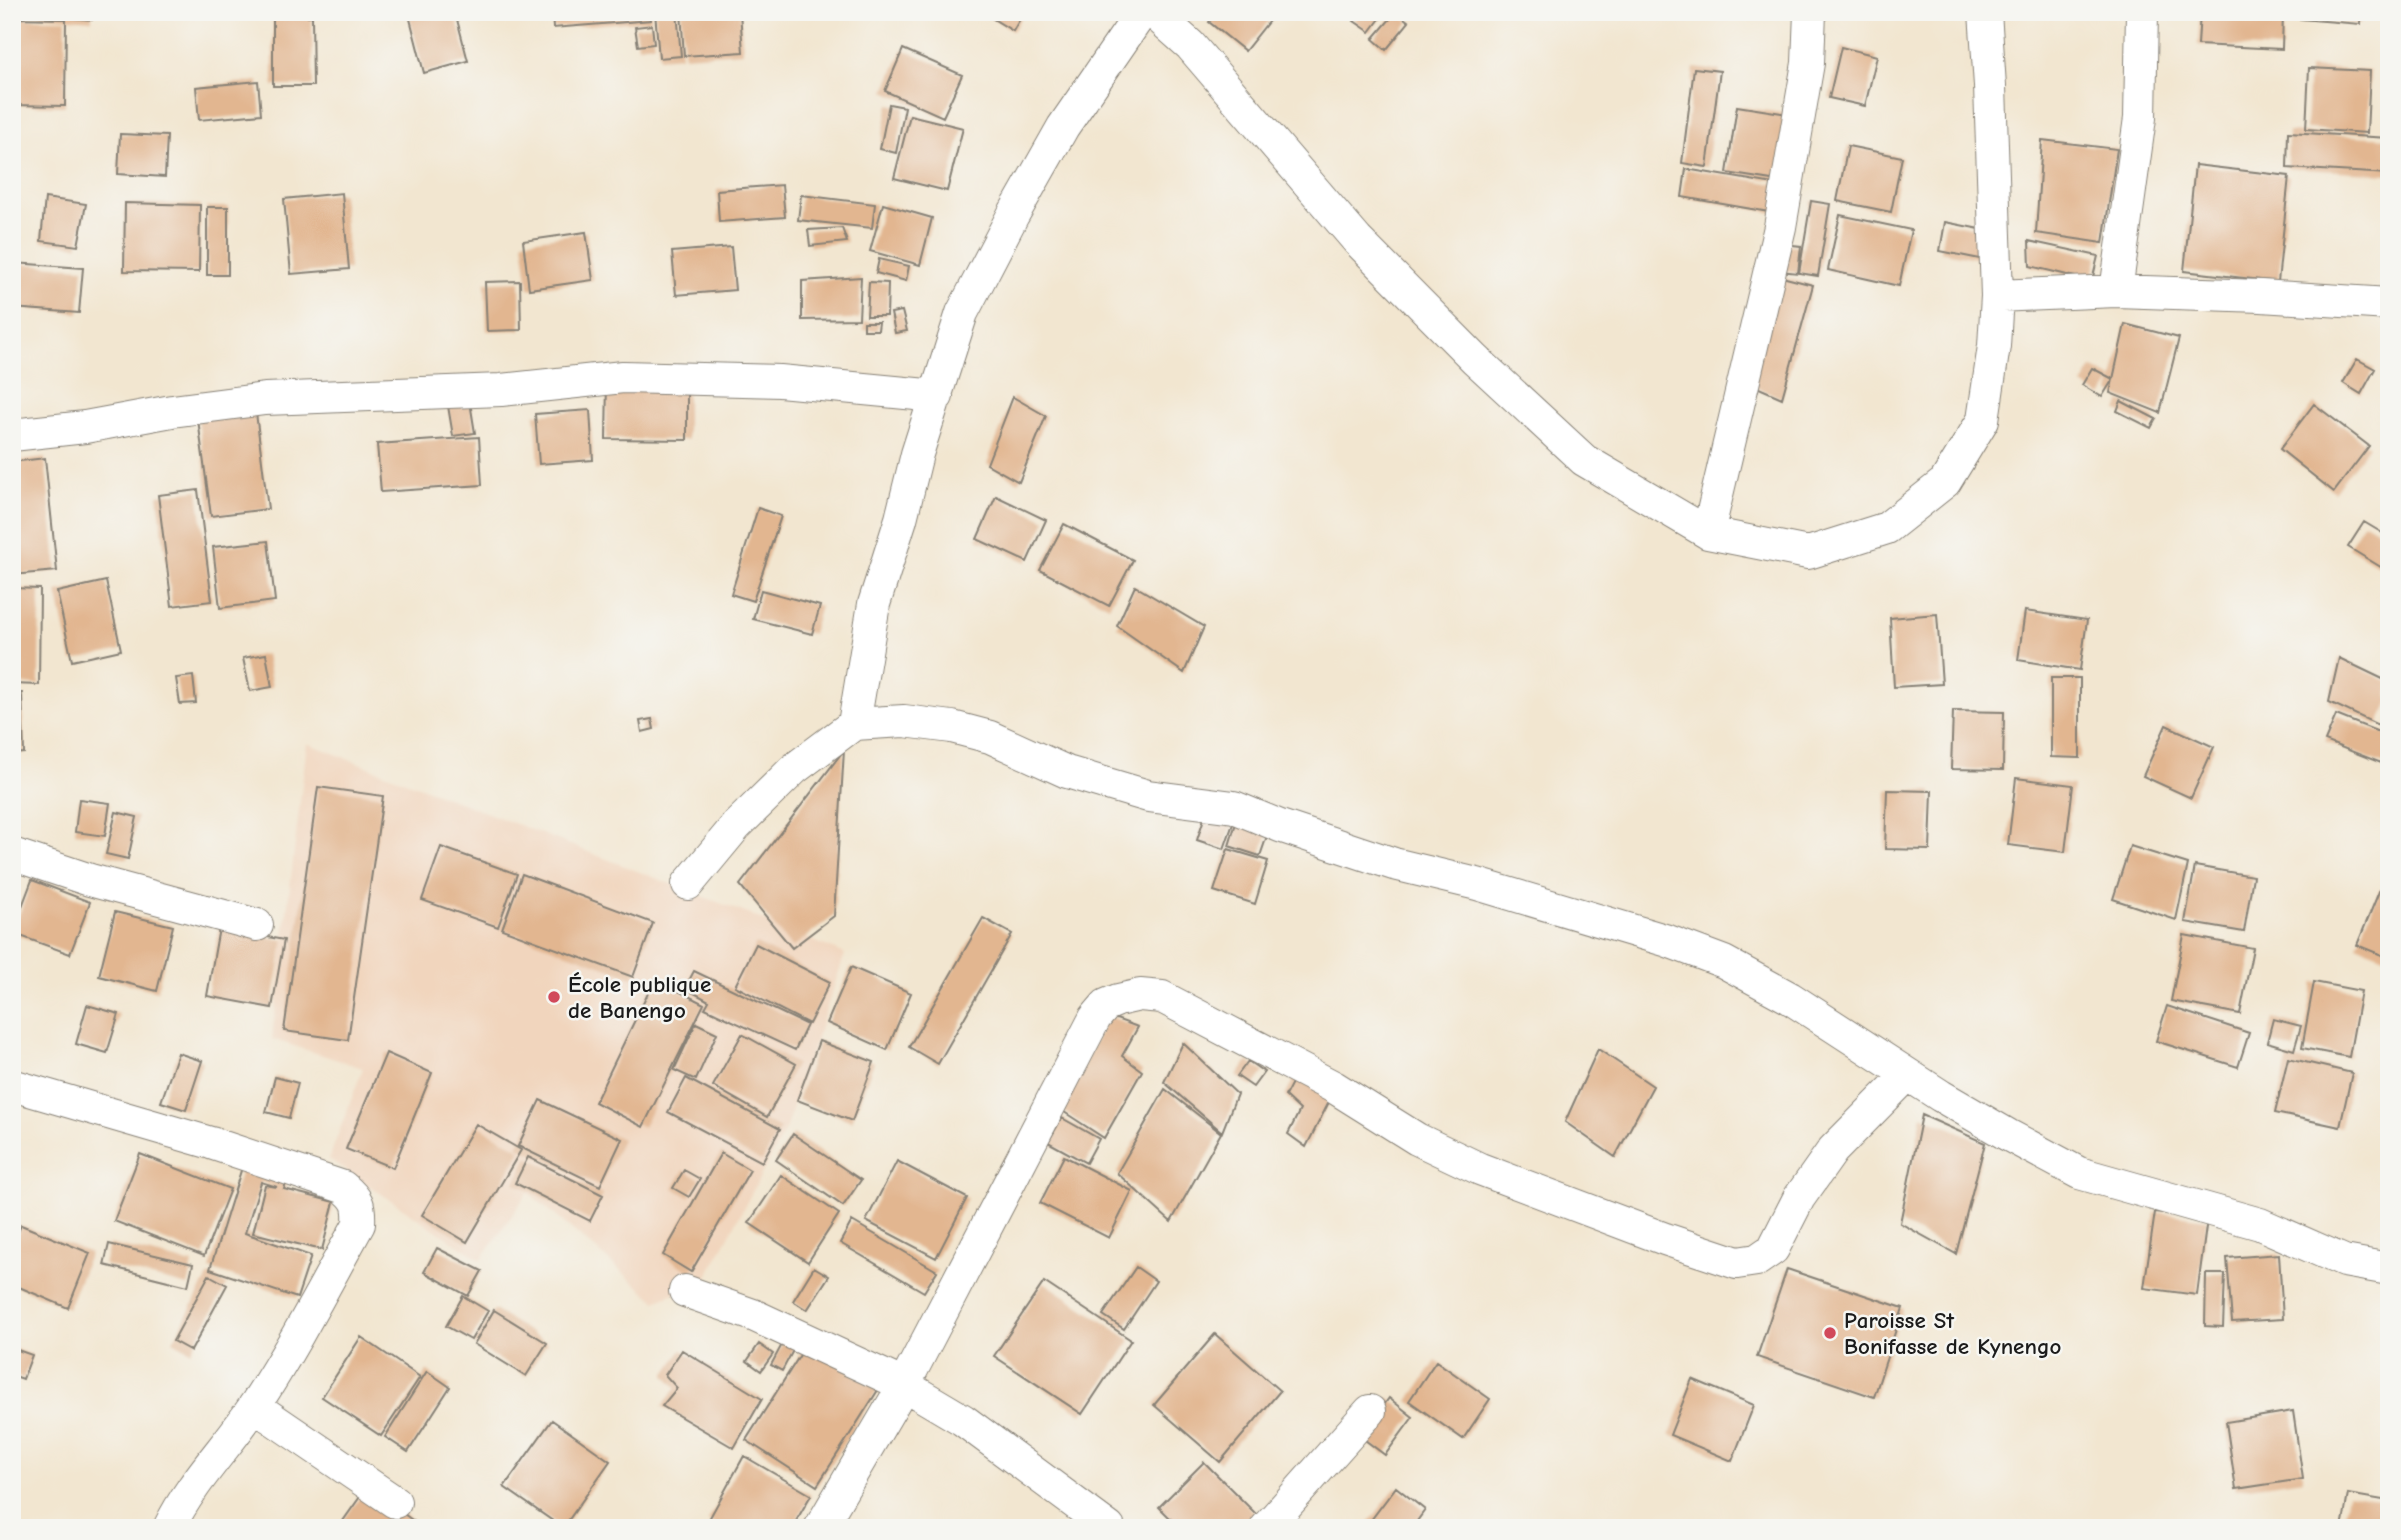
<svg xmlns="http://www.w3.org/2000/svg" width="2401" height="1540" viewBox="0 0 2401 1540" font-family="'Comic Neue',sans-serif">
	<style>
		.built { fill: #f1d5bd }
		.building { fill: #e2b690 }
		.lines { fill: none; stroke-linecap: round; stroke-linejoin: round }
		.minor-casing { stroke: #878176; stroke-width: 34 }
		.minor { stroke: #fff; stroke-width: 32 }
		.poi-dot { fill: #d1495b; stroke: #f6f6f2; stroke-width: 2.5 }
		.labels { text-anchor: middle; stroke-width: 5; stroke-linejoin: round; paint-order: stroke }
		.poi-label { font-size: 23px; font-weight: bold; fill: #1c1c1c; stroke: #f6f6f2; text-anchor: start }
	</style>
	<rect width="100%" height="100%" fill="#f6f6f2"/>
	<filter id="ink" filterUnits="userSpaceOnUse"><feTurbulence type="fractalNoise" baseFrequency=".0143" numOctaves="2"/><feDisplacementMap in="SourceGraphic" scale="14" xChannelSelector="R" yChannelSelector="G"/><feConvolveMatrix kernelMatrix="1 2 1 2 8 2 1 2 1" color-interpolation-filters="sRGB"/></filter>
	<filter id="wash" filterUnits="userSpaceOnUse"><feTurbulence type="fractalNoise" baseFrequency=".00686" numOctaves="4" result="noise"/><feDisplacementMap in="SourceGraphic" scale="28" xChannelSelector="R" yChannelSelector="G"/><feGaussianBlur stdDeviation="1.57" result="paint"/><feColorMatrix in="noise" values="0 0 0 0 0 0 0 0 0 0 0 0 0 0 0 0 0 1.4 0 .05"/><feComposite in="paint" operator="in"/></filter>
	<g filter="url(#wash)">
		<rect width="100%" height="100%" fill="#f2e6d0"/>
		<path class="built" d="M 307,743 L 743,912 L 845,954 L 785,1130 L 706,1279 L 656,1301 L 528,1192 L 481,1260 L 329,1159 L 363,1068 L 272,1039 Z"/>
		<g id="blocks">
			<path class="building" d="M 26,12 L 92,12 L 92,20 L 26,14 Z
				M 418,12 L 455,12 L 468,61 L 424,73 L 409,15 Z
				M 552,12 L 650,12 L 651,20 L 553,28 Z
				M 655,12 L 677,12 L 681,56 L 659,58 Z
				M 681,12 L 740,12 L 743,52 L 684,56 Z
				M 982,12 L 1024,12 L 1013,31 Z
				M 1217,12 L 1276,12 L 1245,51 L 1209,22 Z
				M 1360,12 L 1385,12 L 1370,32 L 1354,21 Z
				M 1396,12 L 1409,22 L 1386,50 L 1373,39 Z
				M 2200,12 L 2283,12 L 2282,49 L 2198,45 Z
				M 2290,12 L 2361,12 L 2360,24 L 2289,18 Z
				M 273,16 L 312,16 L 313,86 L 273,86 Z
				M 12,18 L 66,19 L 65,106 L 12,105 Z
				M 652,25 L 654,44 L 638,46 L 635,27 Z
				M 1841,47 L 1877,56 L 1865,106 L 1829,98 Z
				M 903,49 L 962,75 L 943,117 L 885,91 Z
				M 1694,68 L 1720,71 L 1707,167 L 1682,163 Z
				M 2309,68 L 2370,71 L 2367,133 L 2306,129 Z
				M 258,81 L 261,114 L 199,120 L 196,87 Z
				M 889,104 L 905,107 L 896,153 L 880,149 Z
				M 1737,106 L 1788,114 L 1778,181 L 1727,173 Z
				M 910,115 L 963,128 L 947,191 L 894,178 Z
				M 2288,132 L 2389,138 L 2389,174 L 2287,168 Z
				M 12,134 L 15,136 L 18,180 L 12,180 Z
				M 120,134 L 167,136 L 165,177 L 118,174 Z
				M 2042,140 L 2117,149 L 2103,243 L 2036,233 Z
				M 1848,146 L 1902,157 L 1891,212 L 1837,201 Z
				M 2195,165 L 2289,176 L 2278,282 L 2184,271 Z
				M 1686,169 L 1780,185 L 1775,213 L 1682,197 Z
				M 782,185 L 785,217 L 719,222 L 717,190 Z
				M 342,193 L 349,269 L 291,274 L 284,199 Z
				M 801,195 L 875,204 L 872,228 L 798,220 Z
				M 45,198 L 86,204 L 78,246 L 41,241 Z
				M 1811,201 L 1830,204 L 1818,276 L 1799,273 Z
				M 125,203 L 200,205 L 199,272 L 124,271 Z
				M 883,204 L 932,218 L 920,265 L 870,251 Z
				M 207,207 L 228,207 L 228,275 L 207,275 Z
				M 1840,215 L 1911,230 L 1899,286 L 1828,270 Z
				M 1945,222 L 1985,230 L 1980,259 L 1940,251 Z
				M 842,228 L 847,242 L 810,246 L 808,230 Z
				M 586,232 L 593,280 L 529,289 L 523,241 Z
				M 2029,241 L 2098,256 L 2092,281 L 2030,266 Z
				M 1783,244 L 1801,246 L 1798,273 L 1780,271 Z
				M 731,247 L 735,290 L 676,295 L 672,252 Z
				M 879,259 L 909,266 L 906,281 L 876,273 Z
				M 14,263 L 83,268 L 79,313 L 12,308 Z
				M 1778,276 L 1813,285 L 1782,398 L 1752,385 Z
				M 861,277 L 859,319 L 802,320 L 802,281 Z
				M 520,281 L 521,330 L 487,331 L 485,282 Z
				M 869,282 L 888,283 L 887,316 L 867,316 Z
				M 902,311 L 907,331 L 895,333 L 891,313 Z
				M 864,322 L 879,322 L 878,330 L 864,330 Z
				M 2125,324 L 2179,338 L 2160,413 L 2110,393 Z
				M 2357,359 L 2375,369 L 2361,394 L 2343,383 Z
				M 2092,368 L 2113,379 L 2102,397 L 2082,385 Z
				M 607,382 L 687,383 L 687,440 L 606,439 Z
				M 469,396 L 475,433 L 453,436 L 447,400 Z
				M 1013,397 L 1046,416 L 1019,482 L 987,464 Z
				M 2121,401 L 2156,419 L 2151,428 L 2117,411 Z
				M 2314,404 L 2369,446 L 2334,492 L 2280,449 Z
				M 255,405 L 268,509 L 211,516 L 197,412 Z
				M 590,410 L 593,460 L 539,464 L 535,414 Z
				M 479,437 L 482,485 L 381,492 L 377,444 Z
				M 45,458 L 57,571 L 12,575 L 12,462 Z
				M 198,490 L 212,601 L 172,606 L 158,495 Z
				M 996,496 L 1046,520 L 1027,562 L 977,539 Z
				M 758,508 L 781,516 L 753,601 L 731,594 Z
				M 2364,522 L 2389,537 L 2389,572 L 2348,547 Z
				M 1064,524 L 1133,560 L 1109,606 L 1040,570 Z
				M 268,541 L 275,601 L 220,608 L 213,547 Z
				M 106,581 L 121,650 L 72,661 L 57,592 Z
				M 1135,586 L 1204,627 L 1184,673 L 1117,626 Z
				M 12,588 L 40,589 L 39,685 L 12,684 Z
				M 761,590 L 820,606 L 812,634 L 753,619 Z
				M 2025,611 L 2087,620 L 2080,670 L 2018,660 Z
				M 1937,614 L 1942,684 L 1894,687 L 1890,618 Z
				M 266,654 L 272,687 L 250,691 L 243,658 Z
				M 2339,658 L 2389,682 L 2389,702 L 2378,725 L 2329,702 Z
				M 193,676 L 196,703 L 180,704 L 176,678 Z
				M 2051,678 L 2080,678 L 2080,758 L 2051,757 Z
				M 12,693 L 22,693 L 24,753 L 12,754 Z
				M 1953,711 L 2004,712 L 2003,770 L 1951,769 Z
				M 2336,715 L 2389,736 L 2389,766 L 2325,741 Z
				M 652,719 L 654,729 L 642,732 L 640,721 Z
				M 2166,725 L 2214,747 L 2191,798 L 2143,776 Z
				M 844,750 L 834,916 L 792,948 L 740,885 Z
				M 2016,778 L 2073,785 L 2065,852 L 2008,845 Z
				M 318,787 L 383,796 L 348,1040 L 284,1031 Z
				M 1887,790 L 1932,791 L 1930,850 L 1885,849 Z
				M 79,799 L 110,803 L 105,836 L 75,832 Z
				M 1208,806 L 1236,815 L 1224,849 L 1197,840 Z
				M 116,812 L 137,817 L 128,859 L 106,854 Z
				M 1238,816 L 1270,827 L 1260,856 L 1229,846 Z
				M 2130,846 L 2188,864 L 2176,920 L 2113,899 Z
				M 441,847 L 517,874 L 498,927 L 422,900 Z
				M 1228,849 L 1268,861 L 1255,904 L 1214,891 Z
				M 2195,866 L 2253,876 L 2244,932 L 2185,922 Z
				M 522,874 L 653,923 L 633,977 L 502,929 Z
				M 32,880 L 90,902 L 70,954 L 12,933 Z
				M 2380,889 L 2389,893 L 2389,958 L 2357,945 Z
				M 115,912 L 173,926 L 157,991 L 99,976 Z
				M 983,918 L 1012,934 L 938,1064 L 909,1047 Z
				M 219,928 L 284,940 L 272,1008 L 207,996 Z
				M 2184,935 L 2253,948 L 2240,1014 L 2171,1001 Z
				M 756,944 L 830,982 L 809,1024 L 735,986 Z
				M 851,967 L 911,993 L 887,1050 L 827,1023 Z
				M 694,971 L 807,1025 L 795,1050 L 705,1008 L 709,1001 L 685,988 Z
				M 655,979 L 704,1004 L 643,1127 L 595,1102 Z
				M 2314,982 L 2361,991 L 2349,1057 L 2302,1048 Z
				M 87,1005 L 119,1014 L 107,1053 L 76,1044 Z
				M 2167,1006 L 2249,1033 L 2238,1067 L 2156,1041 Z
				M 1108,1016 L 1138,1027 L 1122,1056 L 1142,1071 L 1104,1138 L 1061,1110 Z
				M 2273,1019 L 2301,1026 L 2294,1050 L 2267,1042 Z
				M 696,1023 L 717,1033 L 696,1080 L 674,1070 Z
				M 742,1034 L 796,1064 L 767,1117 L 713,1086 Z
				M 819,1041 L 874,1062 L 852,1121 L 797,1100 Z
				M 1183,1043 L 1237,1094 L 1222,1132 L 1164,1082 Z
				M 1598,1049 L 1653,1086 L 1615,1157 L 1565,1122 Z
				M 178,1053 L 202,1061 L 186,1110 L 161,1102 Z
				M 386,1053 L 432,1073 L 393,1168 L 346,1149 Z
				M 2288,1058 L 2352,1073 L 2340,1127 L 2275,1113 Z
				M 1248,1061 L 1264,1072 L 1253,1087 L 1237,1076 Z
				M 1297,1073 L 1330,1100 L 1306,1147 L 1288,1134 L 1300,1110 L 1285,1096 Z
				M 275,1077 L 298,1083 L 289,1118 L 266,1112 Z
				M 686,1078 L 780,1129 L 762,1162 L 668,1112 Z
				M 1165,1089 L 1221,1133 L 1171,1222 L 1117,1173 Z
				M 540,1100 L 622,1139 L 600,1186 L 518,1146 Z
				M 1922,1115 L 1985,1143 L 1956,1254 L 1900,1223 Z
				M 1062,1118 L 1099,1139 L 1086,1163 L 1048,1142 Z
				M 476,1124 L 521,1150 L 467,1242 L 422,1215 Z
				M 793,1134 L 861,1180 L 843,1206 L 776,1160 Z
				M 721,1153 L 750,1170 L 691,1272 L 663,1255 Z
				M 140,1154 L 230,1189 L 204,1256 L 114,1221 Z
				M 1064,1156 L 1132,1191 L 1109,1238 L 1040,1203 Z
				M 528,1157 L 603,1195 L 590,1221 L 515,1183 Z
				M 244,1161 L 289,1175 L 284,1189 L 334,1202 L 322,1250 L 253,1233 L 265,1185 L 277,1187 L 261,1182 L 245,1233 L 311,1256 L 297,1298 L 210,1269 Z
				M 897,1161 L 967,1198 L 936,1258 L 866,1221 Z
				M 684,1170 L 700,1179 L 689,1197 L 673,1188 Z
				M 781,1175 L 839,1214 L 808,1262 L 749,1223 Z
				M 2155,1212 L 2207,1219 L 2197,1295 L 2144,1288 Z
				M 852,1221 L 937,1271 L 924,1292 L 840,1243 Z
				M 21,1225 L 90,1253 L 68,1308 L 12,1284 L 12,1246 Z
				M 109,1244 L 193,1264 L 188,1286 L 104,1265 Z
				M 437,1248 L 482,1271 L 468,1296 L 424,1272 Z
				M 2279,1254 L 2283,1319 L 2232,1322 L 2227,1258 Z
				M 814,1267 L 829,1276 L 807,1310 L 793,1301 Z
				M 1136,1267 L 1156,1281 L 1124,1329 L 1103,1315 Z
				M 1787,1269 L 1903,1308 L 1874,1397 L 1757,1357 Z
				M 2206,1274 L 2225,1274 L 2223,1327 L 2205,1326 Z
				M 209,1275 L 227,1285 L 191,1351 L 173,1341 Z
				M 1044,1282 L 1131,1340 L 1082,1414 L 994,1356 Z
				M 463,1296 L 488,1311 L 471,1340 L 446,1326 Z
				M 494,1310 L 547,1343 L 526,1376 L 474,1344 Z
				M 1215,1334 L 1280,1391 L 1220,1462 L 1154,1405 Z
				M 361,1337 L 420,1377 L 381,1436 L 322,1397 Z
				M 786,1337 L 797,1343 L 782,1371 L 771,1365 Z
				M 759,1344 L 773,1354 L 761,1371 L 747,1361 Z
				M 807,1344 L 878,1390 L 817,1486 L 746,1440 Z
				M 12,1348 L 32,1355 L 23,1379 L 12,1375 Z
				M 682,1350 L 762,1399 L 734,1448 L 662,1406 L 677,1388 L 665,1375 Z
				M 1436,1361 L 1490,1399 L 1463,1439 L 1409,1401 Z
				M 427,1371 L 450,1387 L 408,1452 L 385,1437 Z
				M 1692,1379 L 1754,1405 L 1732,1461 L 1670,1435 Z
				M 1389,1398 L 1413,1417 L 1385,1455 L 1361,1437 Z
				M 2293,1411 L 2303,1479 L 2236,1489 L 2226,1422 Z
				M 552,1420 L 610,1461 L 563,1528 L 504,1487 Z
				M 744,1456 L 811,1495 L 792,1528 L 721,1528 L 708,1521 Z
				M 1204,1462 L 1258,1516 L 1246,1528 L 1180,1528 L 1159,1507 Z
				M 367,1487 L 423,1528 L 338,1528 Z
				M 1396,1487 L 1425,1510 L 1412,1528 L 1365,1528 Z
				M 2348,1494 L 2389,1501 L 2389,1528 L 2342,1528 Z"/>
		</g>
	</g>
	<g filter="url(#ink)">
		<use href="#blocks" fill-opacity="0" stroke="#878176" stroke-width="2"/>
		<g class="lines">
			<defs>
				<path id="minor" d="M 1153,12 L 1190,45 L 1357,240 L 1475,359 L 1584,460 L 1708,533 L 1808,553 L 1887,528 L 1945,482 L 1983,420 L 1994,346 L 1997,296 L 1990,86 L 1985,12
					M 2116,291 L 2140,118 L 2142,12
					M 1997,296 L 2116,291 L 2261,296 L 2389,304
					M 12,435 L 85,427 L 172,411 L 265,399 L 501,390 L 623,377 L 780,381 L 937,396
					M 1708,533 L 1780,227 L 1808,63 L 1810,12
					M 854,724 L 874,604 L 901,519 L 917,454 L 962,313 L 1013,215 L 1063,127 L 1142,12
					M 12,854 L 90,880 L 257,925
					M 688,884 L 736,826 L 794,769 L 854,724 L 904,721 L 952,727 L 990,737 L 1067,772 L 1148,796 L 1234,807 L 1280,826 L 1394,864 L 1477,884 L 1668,941 L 1724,962 L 1790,998 L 1941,1096 L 2008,1135 L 2079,1173 L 2260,1224 L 2344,1261 L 2389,1269
					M 12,1085 L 211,1143 L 343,1187 C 358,1199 360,1205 359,1224 C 325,1285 293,1347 255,1405 C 227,1447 191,1482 169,1528
					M 685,1291 L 753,1315 L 904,1385 L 963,1420 L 1109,1528
					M 254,1406 L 395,1502
					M 820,1528 L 904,1385 L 1095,1018 L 1106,1005 L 1118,1000 L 1140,995 L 1162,997 L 1334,1087 L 1417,1139 L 1480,1169 L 1665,1239 L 1737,1263 L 1757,1260 L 1773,1249 L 1799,1198 L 1833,1150 L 1907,1075
					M 1266,1528 L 1370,1411"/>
			</defs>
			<use href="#minor" class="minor-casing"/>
			<use href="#minor" class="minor"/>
		</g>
	</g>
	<g class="poi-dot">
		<circle cx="554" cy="997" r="7"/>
		<circle cx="1830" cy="1333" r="7"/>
	</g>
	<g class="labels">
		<g class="poi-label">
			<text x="568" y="992">École publique<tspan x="568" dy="26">de Banengo</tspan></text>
			<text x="1844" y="1328">Paroisse St<tspan x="1844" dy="26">Bonifasse de Kynengo</tspan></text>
		</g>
	</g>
	<rect width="2401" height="1540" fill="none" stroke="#f6f6f2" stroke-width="42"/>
</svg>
